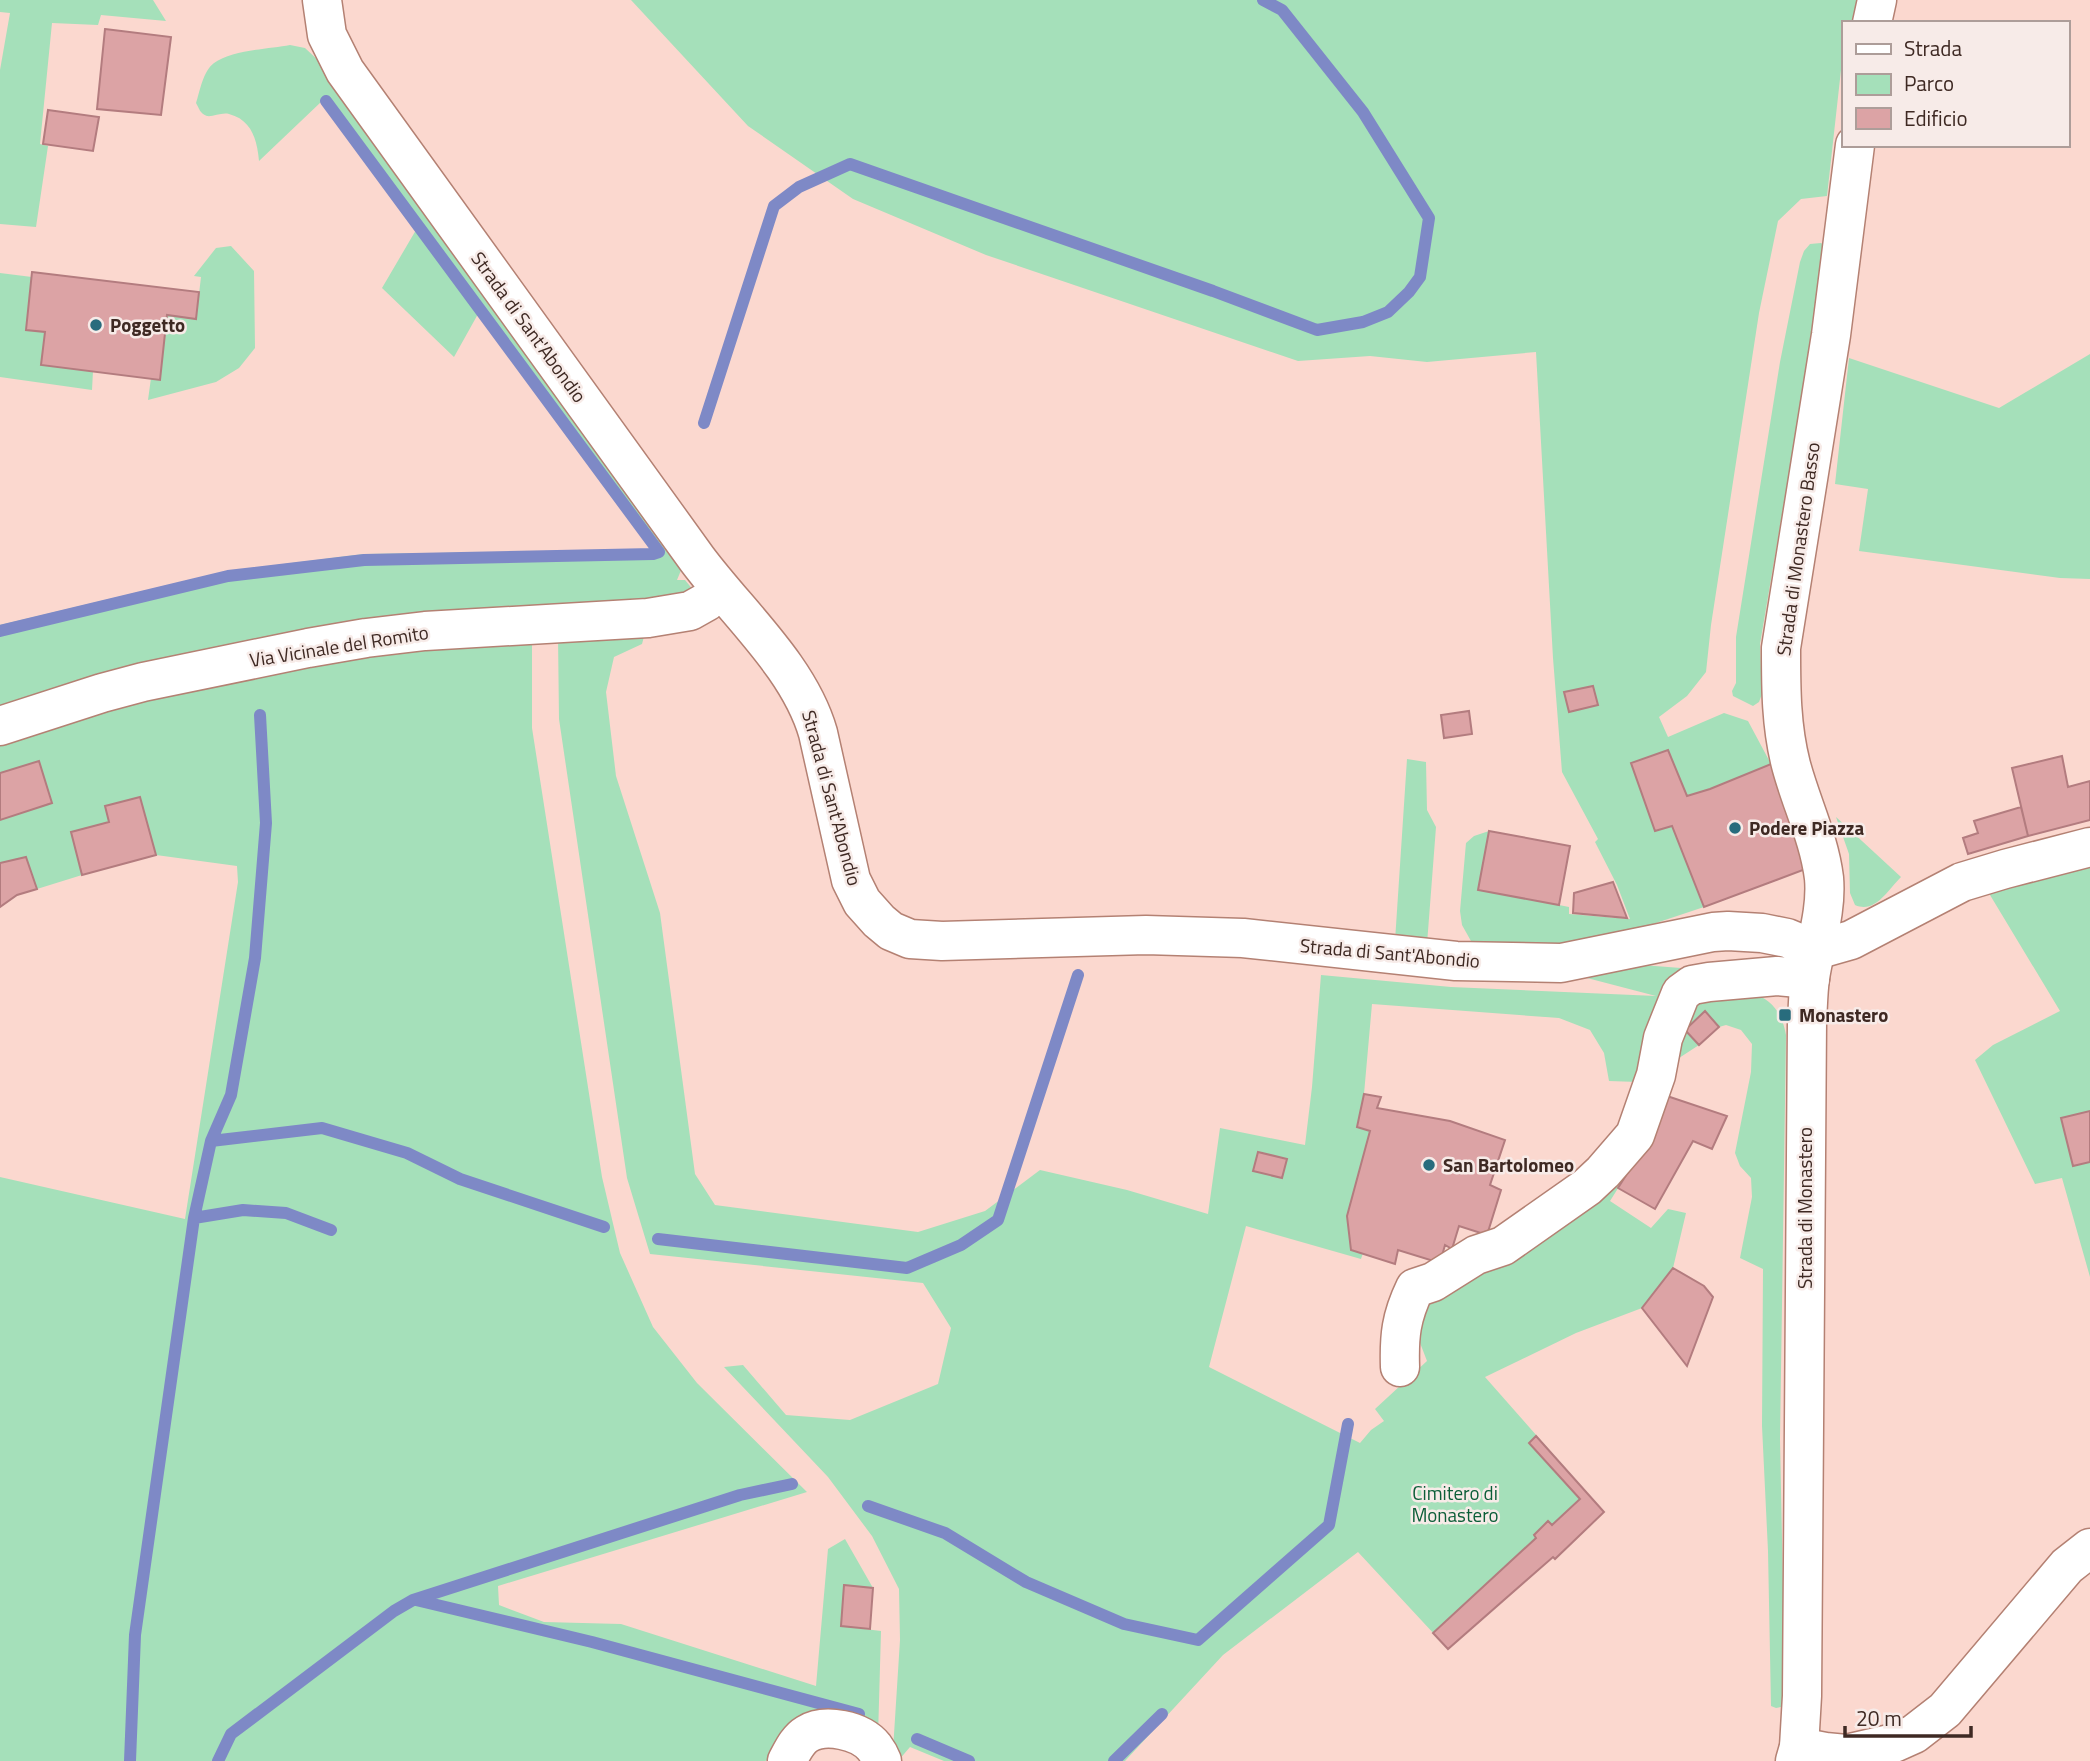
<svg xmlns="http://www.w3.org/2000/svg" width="2090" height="1761" viewBox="0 0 2090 1761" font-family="'Titillium Web',sans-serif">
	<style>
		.green { fill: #a5e0ba }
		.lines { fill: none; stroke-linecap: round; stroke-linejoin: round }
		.stream { stroke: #7e89c6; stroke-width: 12 }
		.building { fill: #dca3a5; stroke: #b37c7f; stroke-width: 2 }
		.minor-casing { stroke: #b48173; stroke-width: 41 }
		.major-casing { stroke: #b48173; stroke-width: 41 }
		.minor { stroke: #fff; stroke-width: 38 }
		.major { stroke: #fff; stroke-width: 38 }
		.poi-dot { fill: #286c7d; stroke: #f7ebe8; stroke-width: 2.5 }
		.labels { text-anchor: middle; stroke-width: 5; stroke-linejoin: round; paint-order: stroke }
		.poi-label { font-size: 19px; font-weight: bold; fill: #3e2923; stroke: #f7ebe8; text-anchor: start }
		.street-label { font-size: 19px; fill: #3e2923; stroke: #f7ebe8 }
		.park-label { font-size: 19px; fill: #0b5e38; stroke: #f7ebe8 }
	</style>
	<rect width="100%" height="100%" fill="#fbd8cf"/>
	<path class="green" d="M 0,0 L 153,0 L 166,21 L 101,15 L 98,25 L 52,23 L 40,144 L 48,146 L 36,227 L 0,224 L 0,70 L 10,13 L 0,12 Z
		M 631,0 L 1858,0 L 1852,23 L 1843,23 L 1843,52 L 1827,196 L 1801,199 L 1778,221 L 1759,313 L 1711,625 L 1706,672 L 1687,696 L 1659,717 L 1668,737 L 1724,713 L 1748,721 L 1771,764 L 1710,789 L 1687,796 L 1668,750 L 1631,763 L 1655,831 L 1672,826 L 1704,907 L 1563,954 L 1476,950 L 1462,925 L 1460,911 L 1466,843 L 1474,836 L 1489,831 L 1559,905 L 1569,907 L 1569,914 L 1630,919 L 1617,885 L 1595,842 L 1598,839 L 1562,772 L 1553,658 L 1536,352 L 1427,362 L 1370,356 L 1298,361 L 986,255 L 853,199 L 748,126 Z
		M 290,45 L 305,48 L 321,63 L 684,563 L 677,580 L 685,580 L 694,591 L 688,598 L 253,644 L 105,672 L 0,709 L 0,625 L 227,571 L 364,554 L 653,550 L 478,314 L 454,357 L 382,288 L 416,230 L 321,102 L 259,161 C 257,140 252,120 229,114 C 222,112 213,117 207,116 C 200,114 199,108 196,103 C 200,91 203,71 214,63 C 232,50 269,49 290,45 Z
		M 1821,243 L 1825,246 L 1826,255 L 1760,644 L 1762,694 L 1759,702 L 1753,706 L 1733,696 L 1732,691 L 1736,683 L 1736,637 L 1780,362 L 1800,262 L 1804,251 L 1810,244 Z
		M 231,246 L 254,271 L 255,348 L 239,368 L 216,382 L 148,400 L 151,378 L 160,379 L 167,315 L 196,319 L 201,277 L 194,276 L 216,248 Z
		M 0,273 L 32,277 L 26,329 L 45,332 L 93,371 L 92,390 L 0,377 Z
		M 2090,354 L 2090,579 L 2060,578 L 1859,551 L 1868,489 L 1835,484 L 1849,358 L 1999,408 Z
		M 645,633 L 642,644 L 614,657 L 606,692 L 616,776 L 660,913 L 695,1174 L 715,1205 L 918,1232 L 985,1211 L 1040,1170 L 1127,1190 L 1208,1214 L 1220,1128 L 1305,1145 L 1312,1087 L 1321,975 L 1451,987 L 1656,996 L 1587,978 L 1629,964 L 1681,968 L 1664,1005 L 1638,1082 L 1609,1081 L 1604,1053 L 1590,1030 L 1559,1018 L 1372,1004 L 1364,1094 L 1357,1126 L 1370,1131 L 1347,1216 L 1351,1250 L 1363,1253 L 1361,1259 L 1246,1226 L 1209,1367 L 1360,1443 L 1371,1430 L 1384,1421 L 1375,1409 L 1427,1361 L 1417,1335 L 1420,1306 L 1642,1150 L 1610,1201 L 1651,1228 L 1668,1209 L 1686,1213 L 1673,1268 L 1642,1308 L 1576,1333 L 1485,1377 L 1604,1512 L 1448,1649 L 1358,1552 L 1223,1655 L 1125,1761 L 944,1761 L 910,1747 L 898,1761 L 893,1750 L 900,1640 L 899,1589 L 872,1536 L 828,1477 L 724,1367 L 743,1365 L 786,1415 L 850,1420 L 938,1384 L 951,1328 L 923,1283 L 650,1254 L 627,1178 L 559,719 L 558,636 Z
		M 532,638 L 532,728 L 602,1177 L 620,1253 L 653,1327 L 697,1383 L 807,1492 L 498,1586 L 499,1605 L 544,1622 L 621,1624 L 816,1686 L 828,1549 L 845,1539 L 873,1588 L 844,1586 L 841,1626 L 881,1631 L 878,1737 L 774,1758 L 765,1761 L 0,1761 L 0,1177 L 185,1219 L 238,882 L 237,866 L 156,855 L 140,797 L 109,822 L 71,832 L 82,875 L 37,889 L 26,857 L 0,863 L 0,820 L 52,803 L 39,762 L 0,773 L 0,744 L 118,702 L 280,666 Z
		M 1407,759 L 1426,762 L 1427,810 L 1436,827 L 1427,944 L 1395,941 Z
		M 1836,817 L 1901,877 C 1888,890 1875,914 1855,905 L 1850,893 L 1849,854 Z
		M 2090,861 L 2090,1277 L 2062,1178 L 2035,1184 L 1975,1060 L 1993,1045 L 2060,1011 L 1987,890 Z
		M 1751,993 C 1772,999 1782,1013 1786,1035 L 1780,1439 L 1785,1690 L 1784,1703 L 1781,1707 L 1776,1708 L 1771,1706 L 1768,1551 L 1762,1426 L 1763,1269 L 1740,1258 L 1752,1197 L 1751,1178 L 1740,1166 L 1735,1153 L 1751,1072 L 1752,1044 L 1741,1030 L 1726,1025 L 1719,1027 L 1705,1011 L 1685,1030 L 1699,1045 L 1676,1060 L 1690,1004 Z"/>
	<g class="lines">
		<path class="stream" d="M 704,423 L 774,206 L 799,187 L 850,164 L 1213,291 L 1317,330 L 1363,322 L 1388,312 L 1409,292 L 1420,277 L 1429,218 L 1363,112 L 1282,10 L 1263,0
			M 0,631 L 228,576 L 364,560 L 653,554 L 659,552 L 326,101
			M 211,1141 L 231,1095 L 255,958 L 266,823 L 260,715
			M 194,1218 L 243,1210 L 286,1213 L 331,1230
			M 658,1239 L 907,1268 L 961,1245 L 998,1220 L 1078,975
			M 868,1506 L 945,1533 L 1026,1582 L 1124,1624 L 1198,1640 L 1329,1525 L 1348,1424
			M 416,1600 L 592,1642 L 859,1714
			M 917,1739 L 969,1761
			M 130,1761 L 135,1635 L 194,1218 L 211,1141 L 322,1128 L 407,1153 L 460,1179 L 604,1227
			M 218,1761 L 231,1734 L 394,1611 L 413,1600 L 740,1495 L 792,1484
			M 1114,1761 L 1162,1714"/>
	</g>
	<path class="building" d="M 105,29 L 171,37 L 161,115 L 97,109 Z
		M 48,110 L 99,117 L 93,151 L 43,144 Z
		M 32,272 L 199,292 L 196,319 L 167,315 L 160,380 L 41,365 L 45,332 L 26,330 Z
		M 1593,686 L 1598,705 L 1569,712 L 1564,692 Z
		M 1469,711 L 1472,734 L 1444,738 L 1441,715 Z
		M 1668,750 L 1687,796 L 1710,789 L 1771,764 L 1811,867 L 1704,907 L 1672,826 L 1655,831 L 1631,763 Z
		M 2062,756 L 2068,787 L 2090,781 L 2090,820 L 2028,836 L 2012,768 Z
		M 39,761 L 52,803 L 0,820 L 0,773 Z
		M 140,797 L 156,855 L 82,875 L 71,832 L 109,822 L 105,806 Z
		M 2021,807 L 2028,836 L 1968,854 L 1963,838 L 1978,833 L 1974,821 Z
		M 1489,831 L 1570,846 L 1559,905 L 1478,890 Z
		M 26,857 L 37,889 L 17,895 L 0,907 L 0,863 Z
		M 1613,882 L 1627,918 L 1573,913 L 1574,893 Z
		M 1705,1011 L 1719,1027 L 1699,1045 L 1685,1030 Z
		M 1364,1094 L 1381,1097 L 1377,1108 L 1450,1121 L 1505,1140 L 1490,1185 L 1501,1190 L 1487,1235 L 1459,1226 L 1452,1249 L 1445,1245 L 1440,1263 L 1398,1250 L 1395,1264 L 1351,1250 L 1347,1216 L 1370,1131 L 1357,1127 Z
		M 1664,1095 L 1727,1116 L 1712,1149 L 1693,1141 L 1655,1209 L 1618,1188 L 1642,1150 Z
		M 2090,1111 L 2090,1162 L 2073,1166 L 2061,1118 Z
		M 1258,1152 L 1287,1159 L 1282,1178 L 1253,1171 Z
		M 1673,1268 L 1704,1286 L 1713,1297 L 1687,1366 L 1642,1308 Z
		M 1536,1436 L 1604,1512 L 1555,1559 L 1553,1557 L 1448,1649 L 1433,1633 L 1536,1538 L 1534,1535 L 1548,1521 L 1552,1525 L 1580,1499 L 1529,1443 Z
		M 844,1585 L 873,1588 L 870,1629 L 841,1626 Z"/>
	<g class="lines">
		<defs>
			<path id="minor" d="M 322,0 L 327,35 L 345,71 L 697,559 C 738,614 799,667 818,733 L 851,880 L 862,902 L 879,921 L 891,931 L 910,939 L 942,941 L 1146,935 L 1243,938 L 1456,961 L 1561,963 L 1713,932 L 1728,931 L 1762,933 L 1787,938 L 1816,950 L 1851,940 L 1962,882 L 2005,869 L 2090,847
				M 0,726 L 102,693 L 143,682 L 308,648 L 366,638 L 425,631 L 648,618 L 690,611 L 706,602 L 719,589
				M 1400,1367 C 1399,1336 1401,1317 1415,1288 L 1433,1282 L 1476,1255 L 1503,1246 L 1587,1187 L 1603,1172 L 1635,1135 L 1656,1075 L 1663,1038 L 1681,993 L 1692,985 L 1709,982 L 1777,976 L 1810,979
				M 1799,1747 L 1825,1752 L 1846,1754 L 1894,1743 L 1914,1734 L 1945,1710 L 2067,1566 L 2090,1548
				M 787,1761 C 792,1752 797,1740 807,1734 C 825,1723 860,1730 874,1747 C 877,1751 880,1756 882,1761"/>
			<path id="major" d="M 1872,23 L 1877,0
				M 1795,1761 L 1799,1747 L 1802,1696 L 1807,1021 C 1808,1007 1808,992 1810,978 C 1815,945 1827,911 1824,878 C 1819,838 1801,803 1791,765 C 1781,726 1781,688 1781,648 L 1831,335 L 1855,145"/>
		</defs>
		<use href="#minor" class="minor-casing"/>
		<use href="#major" class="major-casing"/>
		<use href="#minor" class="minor"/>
		<use href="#major" class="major"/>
	</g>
	<g class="poi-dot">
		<circle cx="96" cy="325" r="7"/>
		<circle cx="1735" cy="828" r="7"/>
		<rect x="1778" y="1008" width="14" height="14" rx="3.5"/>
		<circle cx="1429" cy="1165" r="7"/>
	</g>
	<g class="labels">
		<g class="poi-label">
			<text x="110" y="332">Poggetto</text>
			<text x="1749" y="835">Podere Piazza</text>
			<text x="1799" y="1022">Monastero</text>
			<text x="1443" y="1172">San Bartolomeo</text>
		</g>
		<g class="street-label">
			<text transform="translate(529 327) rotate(54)" y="7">Strada di Sant'Abondio</text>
			<text transform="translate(1798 549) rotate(-82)" y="7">Strada di Monastero Basso</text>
			<text transform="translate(339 646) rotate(-9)" y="7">Via Vicinale del Romito</text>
			<text transform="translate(832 798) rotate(75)" y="7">Strada di Sant'Abondio</text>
			<text transform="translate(1390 953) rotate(5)" y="7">Strada di Sant'Abondio</text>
			<text transform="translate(1805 1208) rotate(-90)" y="7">Strada di Monastero</text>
		</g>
		<g class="park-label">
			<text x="1455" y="1500">Cimitero di<tspan x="1455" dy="22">Monastero</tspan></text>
		</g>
	</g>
	<rect x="1842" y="21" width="228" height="126" fill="#f7ebe8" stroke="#ad9d99" stroke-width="2"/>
	<rect x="1856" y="44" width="35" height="10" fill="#ffffff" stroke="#ad9d99" stroke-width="2"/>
	<text x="1904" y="56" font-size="21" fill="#3e2923">Strada</text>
	<rect x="1856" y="74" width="35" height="21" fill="#a5e0ba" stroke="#ad9d99" stroke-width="2"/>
	<text x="1904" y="91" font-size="21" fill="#3e2923">Parco</text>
	<rect x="1856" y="108" width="35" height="21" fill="#dca3a5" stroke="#ad9d99" stroke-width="2"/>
	<text x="1904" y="126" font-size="21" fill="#3e2923">Edificio</text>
	<path d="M1845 1726v10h126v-10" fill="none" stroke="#3e2923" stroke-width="3.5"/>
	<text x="1856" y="1726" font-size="21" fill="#3e2923" stroke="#f7ebe8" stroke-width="5" paint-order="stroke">20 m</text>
</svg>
